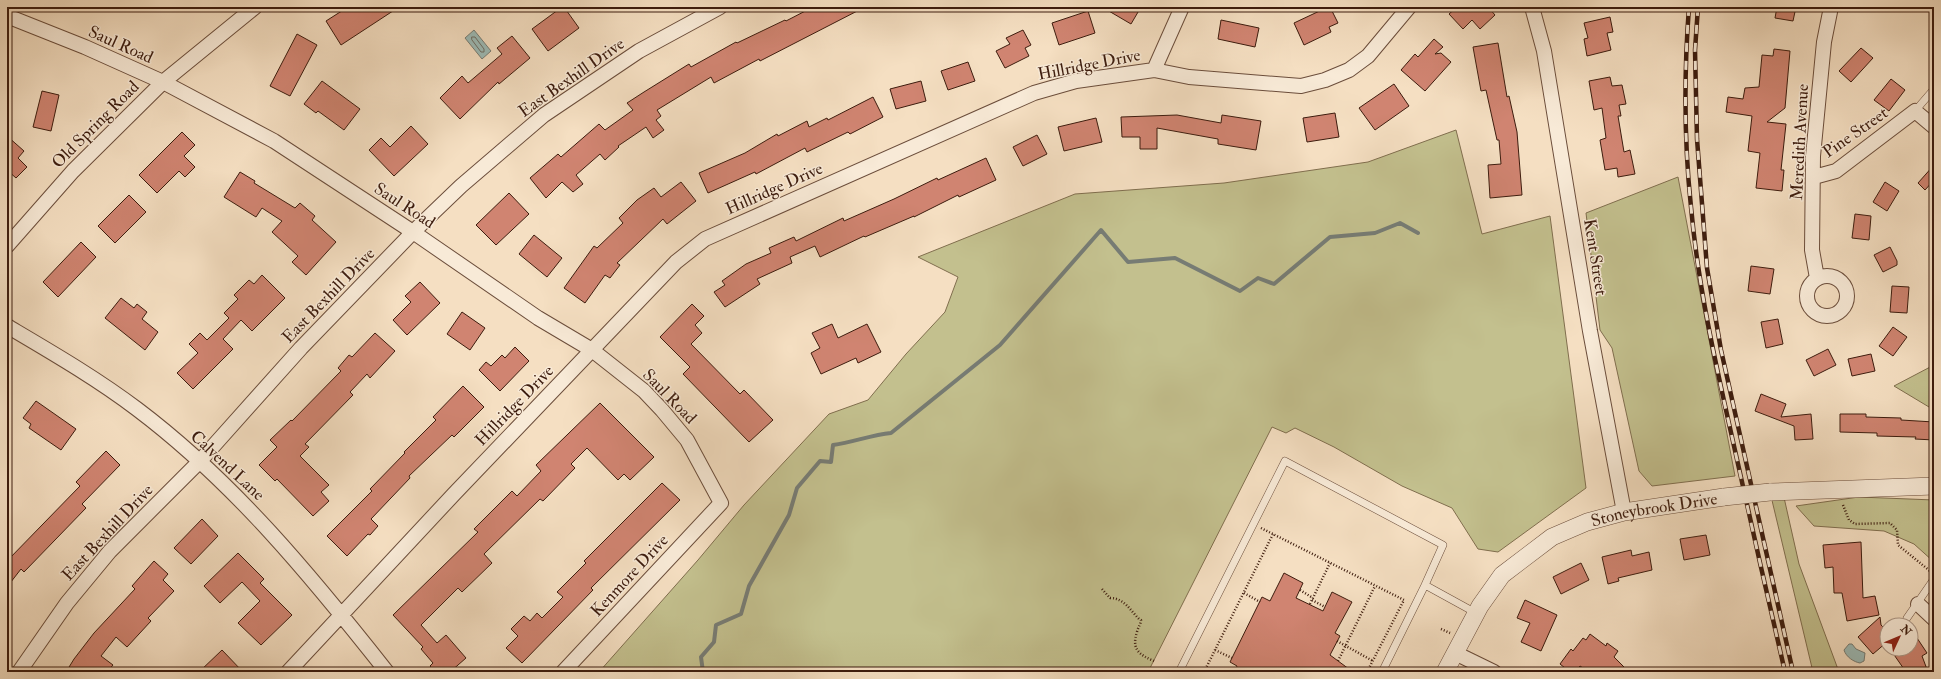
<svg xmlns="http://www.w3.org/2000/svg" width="1941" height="679" viewBox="0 0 1941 679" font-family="'IM FELL Double Pica',serif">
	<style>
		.green { fill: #c3c08e; stroke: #806e4e }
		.water { fill: #9dbcb8; stroke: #777c74 }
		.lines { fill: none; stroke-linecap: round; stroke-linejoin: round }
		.shore { stroke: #6d6c63; stroke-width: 1 }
		.stream { stroke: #777c74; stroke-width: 4 }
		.building { fill: #d08471; stroke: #3d1c0e }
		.service-casing { stroke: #6b4d3b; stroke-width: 8 }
		.minor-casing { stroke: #6b4d3b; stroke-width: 16 }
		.tertiary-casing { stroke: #6b4d3b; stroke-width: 18 }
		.path { stroke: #3d1c0e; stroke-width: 2.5; stroke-dasharray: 1 2; stroke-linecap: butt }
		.service { stroke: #f8ead7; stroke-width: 7 }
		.minor { stroke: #f8ead7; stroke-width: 14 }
		.tertiary { stroke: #f8ead7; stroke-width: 17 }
		.rail-casing { stroke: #3d1c0e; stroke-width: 4.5 }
		.rail { stroke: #f8ead7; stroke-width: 3; stroke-dasharray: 9; stroke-linecap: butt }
		.tertiary-bridge-casing { stroke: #6b4d3b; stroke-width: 18; stroke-linecap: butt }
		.tertiary-bridge { stroke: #f8ead7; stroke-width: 17 }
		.labels { text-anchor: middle; stroke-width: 3; stroke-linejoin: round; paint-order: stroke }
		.street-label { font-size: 17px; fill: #3d1c0e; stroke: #f8ead7 }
	</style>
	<rect width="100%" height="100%" fill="#f5dfc2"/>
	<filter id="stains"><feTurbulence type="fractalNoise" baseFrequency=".005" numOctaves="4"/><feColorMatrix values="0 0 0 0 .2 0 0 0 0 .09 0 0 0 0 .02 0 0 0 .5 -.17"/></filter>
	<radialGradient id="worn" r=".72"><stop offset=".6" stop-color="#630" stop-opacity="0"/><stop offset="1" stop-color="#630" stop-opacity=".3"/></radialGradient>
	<path class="green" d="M 1456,130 L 1482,234 L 1550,216 L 1586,488 L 1498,552 L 1478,549 L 1452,508 L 1402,486 L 1334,447 L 1295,428 L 1286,433 L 1272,427 L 1148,672 L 599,672 L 698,560 L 744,505 L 829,414 L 868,400 L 906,354 L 945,312 L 958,277 L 918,257 L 1075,194 L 1224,183 L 1368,162 Z
		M 1678,177 L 1735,476 L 1652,486 L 1639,471 L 1612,348 L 1600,330 L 1586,213 Z
		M 1934,365 L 1934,410 L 1894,386 Z
		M 1770,492 L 1783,493 L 1799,564 L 1839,672 L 1813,672 Z
		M 1859,497 L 1934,500 L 1934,562 L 1914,544 L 1884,531 L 1814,526 L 1796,506 Z"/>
	<path class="water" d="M 474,30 L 491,51 L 482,59 L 465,38 Z
		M 1849,644 L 1852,644 L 1856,649 L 1865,653 L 1864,661 L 1860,663 C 1854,662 1846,657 1844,650 Z"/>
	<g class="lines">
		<path class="shore" d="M 472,37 L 475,37 L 484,49 L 484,52 L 481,52 L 472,40 Z"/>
		<path class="stream" d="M 703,672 L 701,657 L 714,642 L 716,625 L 741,614 L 749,586 L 789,515 L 797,488 L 820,461 L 831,462 L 833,445 C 854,442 871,435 891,433 L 1000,345 L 1101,230 L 1128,262 L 1175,258 L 1240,291 L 1258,278 L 1274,284 L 1330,237 L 1375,233 L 1400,223 L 1418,233"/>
	</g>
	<path class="building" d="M 348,7 L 399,7 L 341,45 L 326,21 Z
		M 562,7 L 564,7 L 579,28 L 548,51 L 532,29 Z
		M 813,7 L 865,7 L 760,61 L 759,59 L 714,83 L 711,77 L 657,110 L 661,116 L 656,120 L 664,130 L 653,138 L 646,127 L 618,146 L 619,147 L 605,160 L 600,154 L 576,175 L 583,184 L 573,192 L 562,182 L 546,198 L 530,178 L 558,154 L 561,157 L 599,124 L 605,130 L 633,110 L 627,103 L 644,92 L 689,64 L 691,67 L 736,42 L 737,43 L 785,20 L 786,21 Z
		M 1102,7 L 1141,7 L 1131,24 Z
		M 1328,7 L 1330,7 L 1338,23 L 1329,27 L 1331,32 L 1304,45 L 1294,23 Z
		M 1457,7 L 1488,7 L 1495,15 L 1480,29 L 1472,20 L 1463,29 L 1449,14 Z
		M 1777,7 L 1796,7 L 1793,21 L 1775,18 Z
		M 1088,11 L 1095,33 L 1059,45 L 1052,23 Z
		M 1610,17 L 1613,32 L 1607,33 L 1611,50 L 1587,56 L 1584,39 L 1588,38 L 1584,23 Z
		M 1221,20 L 1259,28 L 1255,47 L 1218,39 Z
		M 1023,30 L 1031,45 L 1025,48 L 1029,56 L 1005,68 L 996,51 L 1010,44 L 1006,38 Z
		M 297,34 L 317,45 L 290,96 L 270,86 Z
		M 512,36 L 530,58 L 499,84 L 498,82 L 460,119 L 440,98 L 462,76 L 468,83 L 502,54 L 497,48 Z
		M 1434,39 L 1443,47 L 1435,54 L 1441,53 L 1451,62 L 1425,91 L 1401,70 L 1415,54 L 1418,57 Z
		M 1498,43 L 1507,97 L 1509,96 L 1517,132 L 1522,195 L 1490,198 L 1488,165 L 1501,164 L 1499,140 L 1497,140 L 1486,90 L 1481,91 L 1473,47 Z
		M 1861,48 L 1873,58 L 1851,82 L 1839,71 Z
		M 1774,49 L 1790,51 L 1785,108 L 1767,122 L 1786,124 L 1781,170 L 1784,170 L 1782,191 L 1756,188 L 1760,153 L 1748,151 L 1752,116 L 1726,112 L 1728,97 L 1743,99 L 1745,88 L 1759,87 L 1762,55 L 1773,56 Z
		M 968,62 L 975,81 L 948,90 L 941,71 Z
		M 1610,77 L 1612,86 L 1622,85 L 1626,104 L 1619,105 L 1621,116 L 1618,116 L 1624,152 L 1630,150 L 1635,174 L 1618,177 L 1617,168 L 1605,170 L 1600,140 L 1606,138 L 1602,108 L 1594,110 L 1589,81 Z
		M 1891,79 L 1905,90 L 1889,111 L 1874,100 Z
		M 322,81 L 360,109 L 344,130 L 318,111 L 316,113 L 304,104 Z
		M 921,81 L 926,101 L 896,109 L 890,89 Z
		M 1394,84 L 1409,106 L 1375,130 L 1359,108 Z
		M 42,91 L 59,95 L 51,131 L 33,127 Z
		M 873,97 L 883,117 L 850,134 L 848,132 L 807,152 L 805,148 L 756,174 L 755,172 L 708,193 L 699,173 L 745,153 L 777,134 L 778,136 L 807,121 L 809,127 L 827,118 L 828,120 Z
		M 1335,113 L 1339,137 L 1307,142 L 1303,118 Z
		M 1177,115 L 1221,123 L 1222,115 L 1261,121 L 1256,150 L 1218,144 L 1218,139 L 1157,128 L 1157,149 L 1140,149 L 1140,137 L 1122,137 L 1121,117 Z
		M 1096,118 L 1102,142 L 1064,151 L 1058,127 Z
		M 411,126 L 428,144 L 394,176 L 369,150 L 381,138 L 390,147 Z
		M 182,132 L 195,145 L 184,156 L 195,167 L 185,177 L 179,171 L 157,193 L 139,175 Z
		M 1037,135 L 1047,154 L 1023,166 L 1013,147 Z
		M 7,136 L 24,151 L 18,158 L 27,167 L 16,178 L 7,170 Z
		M 986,158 L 996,180 L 959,197 L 958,195 L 914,217 L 914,216 L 865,237 L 864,236 L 820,257 L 815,246 L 790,257 L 792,263 L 757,279 L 760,284 L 725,307 L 714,292 L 725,285 L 722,281 L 746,264 L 771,253 L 769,248 L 794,237 L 796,241 L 843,218 L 844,221 L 894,199 L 937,178 L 938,180 Z
		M 1934,165 L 1934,180 L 1925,190 L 1918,183 Z
		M 240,172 L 255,181 L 254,183 L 295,208 L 300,203 L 315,216 L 312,220 L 336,242 L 306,275 L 292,262 L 298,256 L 272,232 L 282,221 L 262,208 L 256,217 L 224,197 Z
		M 681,182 L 696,201 L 667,224 L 663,219 L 617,263 L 620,265 L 610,278 L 605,275 L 585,303 L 564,288 L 594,246 L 597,248 L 623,223 L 619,218 L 637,200 L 654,188 L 661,197 Z
		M 1885,182 L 1899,191 L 1887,211 L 1873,202 Z
		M 509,193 L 529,214 L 496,245 L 476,225 Z
		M 129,195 L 146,212 L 115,243 L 98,226 Z
		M 1855,214 L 1871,216 L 1869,240 L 1852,238 Z
		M 534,235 L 562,258 L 547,277 L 519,254 Z
		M 81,242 L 96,257 L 58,297 L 43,282 Z
		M 1890,247 L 1897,261 L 1897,265 L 1883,272 L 1874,255 Z
		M 1751,266 L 1774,269 L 1770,294 L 1748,291 Z
		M 262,275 L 285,298 L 252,331 L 241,320 L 223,339 L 233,349 L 193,389 L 177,373 L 198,353 L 189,344 L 200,333 L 207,340 L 229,318 L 224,313 L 238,299 L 234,295 L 249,280 L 254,284 Z
		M 420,282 L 440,303 L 407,335 L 393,320 L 411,302 L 405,296 Z
		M 1892,286 L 1909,287 L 1907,313 L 1890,312 Z
		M 121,298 L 134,308 L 137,304 L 147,312 L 142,319 L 158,332 L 145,350 L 105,318 Z
		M 692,304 L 704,316 L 695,325 L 702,333 L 691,344 L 740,394 L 744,390 L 773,420 L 749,442 L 683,374 L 690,367 L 660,337 Z
		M 462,312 L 485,328 L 470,350 L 447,334 Z
		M 1778,319 L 1783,344 L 1766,348 L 1761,322 Z
		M 832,324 L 838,338 L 867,324 L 881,352 L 858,363 L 856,358 L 821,374 L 811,353 L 820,348 L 812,333 Z
		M 1893,327 L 1907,337 L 1893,356 L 1879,346 Z
		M 375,333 L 395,351 L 370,378 L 367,374 L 350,392 L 353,395 L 305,444 L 309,447 L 300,456 L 329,485 L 321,492 L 329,501 L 313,516 L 277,479 L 275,481 L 259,465 L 277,447 L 270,440 L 291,420 L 292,421 L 341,371 L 338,368 L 349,355 L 352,357 Z
		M 515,347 L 529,361 L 500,391 L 479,370 L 486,362 L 491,366 L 502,355 L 505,358 Z
		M 1828,349 L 1836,365 L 1814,376 L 1806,360 Z
		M 1871,354 L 1875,371 L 1852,376 L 1848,359 Z
		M 463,386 L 484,407 L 454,437 L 452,435 L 409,476 L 410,478 L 371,519 L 378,526 L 370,535 L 368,534 L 347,556 L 327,536 L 372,491 L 370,489 L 405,453 L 404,452 L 436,420 L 433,417 Z
		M 1761,394 L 1786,404 L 1781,417 L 1811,414 L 1813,439 L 1795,440 L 1794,426 L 1755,411 Z
		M 36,401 L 76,429 L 61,450 L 29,428 L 31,424 L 23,418 Z
		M 600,403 L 654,457 L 630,480 L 624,474 L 618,480 L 587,448 L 571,464 L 575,468 L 543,501 L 540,499 L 484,554 L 492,563 L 462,592 L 458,588 L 421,625 L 437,643 L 446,635 L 466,658 L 450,672 L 435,672 L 430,666 L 433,663 L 421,649 L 423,647 L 393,615 L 478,532 L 474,529 L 512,491 L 517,496 L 541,471 L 536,465 Z
		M 1840,414 L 1866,414 L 1866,417 L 1901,418 L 1901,420 L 1934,422 L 1934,440 L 1915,439 L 1916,437 L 1877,436 L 1877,433 L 1840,432 Z
		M 106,451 L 120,465 L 82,504 L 86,508 L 24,572 L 21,569 L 7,587 L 7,561 L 80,486 L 76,482 Z
		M 662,483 L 680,500 L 591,588 L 593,590 L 522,663 L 506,648 L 518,636 L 511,629 L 524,616 L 530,621 L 537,613 L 542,618 L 563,597 L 557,592 L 586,563 L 584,561 Z
		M 202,519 L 218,536 L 191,564 L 174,548 Z
		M 1706,535 L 1710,555 L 1684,560 L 1680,539 Z
		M 1861,542 L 1863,598 L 1875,596 L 1879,615 L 1847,621 L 1842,593 L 1834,593 L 1833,567 L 1825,568 L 1823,545 Z
		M 1631,550 L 1632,556 L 1649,552 L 1652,570 L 1618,578 L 1619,581 L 1608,584 L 1602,557 Z
		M 238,553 L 264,579 L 260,583 L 292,615 L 261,645 L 238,623 L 260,601 L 242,582 L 220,603 L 204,586 Z
		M 154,561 L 168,574 L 163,580 L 174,591 L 148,618 L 151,621 L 127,647 L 116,637 L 101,656 L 113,665 L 107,672 L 66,672 L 74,659 L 94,633 L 135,589 L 132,586 Z
		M 1581,563 L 1589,580 L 1561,594 L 1553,577 Z
		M 1284,573 L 1303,583 L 1296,598 L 1323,611 L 1332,592 L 1352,602 L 1335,633 L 1340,636 L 1330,655 L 1353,672 L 1235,672 L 1237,666 L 1230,662 L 1262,597 L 1270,601 Z
		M 1525,600 L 1557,615 L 1541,651 L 1521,642 L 1530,623 L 1517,618 Z
		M 1880,617 L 1881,625 L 1887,631 L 1887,642 L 1873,654 L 1858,637 Z
		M 1911,629 L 1927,653 L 1922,656 L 1928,672 L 1906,672 L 1890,649 L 1911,649 Z
		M 1590,634 L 1606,646 L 1607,643 L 1618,651 L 1614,657 L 1629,672 L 1589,672 L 1580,666 L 1575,672 L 1570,672 L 1560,664 L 1571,649 L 1573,651 L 1583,638 L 1586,640 Z
		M 222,650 L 243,672 L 199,672 Z"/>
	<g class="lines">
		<defs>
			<path id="service" d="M 1915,111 L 1934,89
				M 1425,585 L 1476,613
				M 1907,618 L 1934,579
				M 1179,672 L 1285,461 L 1443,545 L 1425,585 L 1382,672"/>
			<path id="minor" d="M 1532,7 L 1544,51 L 1590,331 L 1624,512
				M 7,16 L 85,47 L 163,82 L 274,141 L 413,232 L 538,318 L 592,350 L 644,391 L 662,410 L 687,440 L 721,503 L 563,672
				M 1154,70 L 1182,7
				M 1814,177 L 1836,171 L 1915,111 L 1934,127
				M 7,246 L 73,171 L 163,82 L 255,7
				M1807 296a20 20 0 1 1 40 0a20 20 0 1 1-40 0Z
				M 1817,278 L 1812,250 L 1813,156 L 1824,42 L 1831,7
				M 7,326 C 51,352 96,378 137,409 C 234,482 312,577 387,672
				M 1918,604 L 1934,619
				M 1455,653 L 1494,672
				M 19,672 L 67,603 L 110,551 L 200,461 L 301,348 L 413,232 L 461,186 L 544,115 L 639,51 L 720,7
				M 288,672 L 454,494 L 676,262 L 705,239 L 1034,93 L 1076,81 L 1154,70 L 1189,77 L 1301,86 L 1325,80 L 1349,70 L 1368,56 L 1409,7"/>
			<g id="tertiary">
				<path d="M 1770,492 L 1934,486"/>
				<path id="s1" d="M 1445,672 L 1480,606 L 1502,575 L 1552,537 L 1587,522 L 1624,512 L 1724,497"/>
			</g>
		</defs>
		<use href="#service" class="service-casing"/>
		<use href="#minor" class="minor-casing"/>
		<use href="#tertiary" class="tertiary-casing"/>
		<path class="path" d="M 1843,505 L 1849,520 L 1855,524 L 1890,523 L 1897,530 L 1898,545 L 1930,571
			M 1261,528 L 1404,600 L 1367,672
			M 1102,589 L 1110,598 C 1124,598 1130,610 1139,619 L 1141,620 C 1141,624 1138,627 1137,632 C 1131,650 1140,655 1154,661
			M 1300,590 L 1313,598
			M 1244,593 L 1260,602
			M 1312,600 L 1325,607
			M 1310,604 L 1330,563
			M 1441,629 L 1450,633
			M 1337,641 L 1373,661
			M 1215,650 L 1232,658
			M 1338,661 L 1375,586
			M 1204,672 L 1273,534"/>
		<use href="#service" class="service"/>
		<use href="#minor" class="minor"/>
		<use href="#tertiary" class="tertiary"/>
		<defs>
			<path id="rail" d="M 1689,7 C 1684,73 1684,141 1691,207 C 1698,285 1715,361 1732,437 C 1749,515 1767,594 1785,672
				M 1698,7 L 1695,50 L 1697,139 L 1707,268 L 1721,350 L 1793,672"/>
		</defs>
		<use href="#rail" class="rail-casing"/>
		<use href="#rail" class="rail"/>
		<defs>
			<path id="tertiary-bridge" d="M 1724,497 L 1770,492"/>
		</defs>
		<use href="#tertiary-bridge" class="tertiary-bridge-casing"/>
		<use href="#tertiary-bridge" class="tertiary-bridge"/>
	</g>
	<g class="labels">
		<g class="street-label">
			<text transform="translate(121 44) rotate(24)" y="6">Saul Road</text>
			<text transform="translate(1089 64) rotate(-11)" y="6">Hillridge Drive</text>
			<text transform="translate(571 77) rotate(-35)" y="6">East Bexhill Drive</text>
			<text transform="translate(95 124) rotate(-45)" y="6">Old Spring Road</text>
			<text transform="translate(1855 132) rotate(-35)" y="6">Pine Street</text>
			<text transform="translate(1799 142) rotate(-87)" y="6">Meredith Avenue</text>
			<text transform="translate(774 188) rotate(-24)" y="6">Hillridge Drive</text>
			<text transform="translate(405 205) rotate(33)" y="6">Saul Road</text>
			<text transform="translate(1596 257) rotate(81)" y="6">Kent Street</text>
			<text transform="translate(328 295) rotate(-46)" y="6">East Bexhill Drive</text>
			<text transform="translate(670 396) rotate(46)" y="6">Saul Road</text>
			<text transform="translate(514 405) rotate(-46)" y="6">Hillridge Drive</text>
			<text transform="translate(228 465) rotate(43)" y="6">Calvend Lane</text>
			<text dy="6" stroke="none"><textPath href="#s1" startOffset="282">Stoneybrook Drive</textPath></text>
			<text transform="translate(107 532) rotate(-47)" y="6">East Bexhill Drive</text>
			<text transform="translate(629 575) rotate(-47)" y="6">Kenmore Drive</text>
		</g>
	</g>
	<rect width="1941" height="679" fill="none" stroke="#f5dfc2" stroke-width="24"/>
	<rect x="8" y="8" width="1925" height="663" fill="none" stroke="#3d1c0e" stroke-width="2"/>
	<rect x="12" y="12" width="1917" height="655" fill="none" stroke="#3d1c0e"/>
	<g transform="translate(1899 637) rotate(46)"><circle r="19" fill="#f8ead7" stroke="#ad9887"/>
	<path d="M0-3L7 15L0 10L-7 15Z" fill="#8f2418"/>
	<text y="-6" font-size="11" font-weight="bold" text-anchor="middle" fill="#3d1c0e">N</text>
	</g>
	<rect width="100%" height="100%" filter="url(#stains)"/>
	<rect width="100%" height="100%" fill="url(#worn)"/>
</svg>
